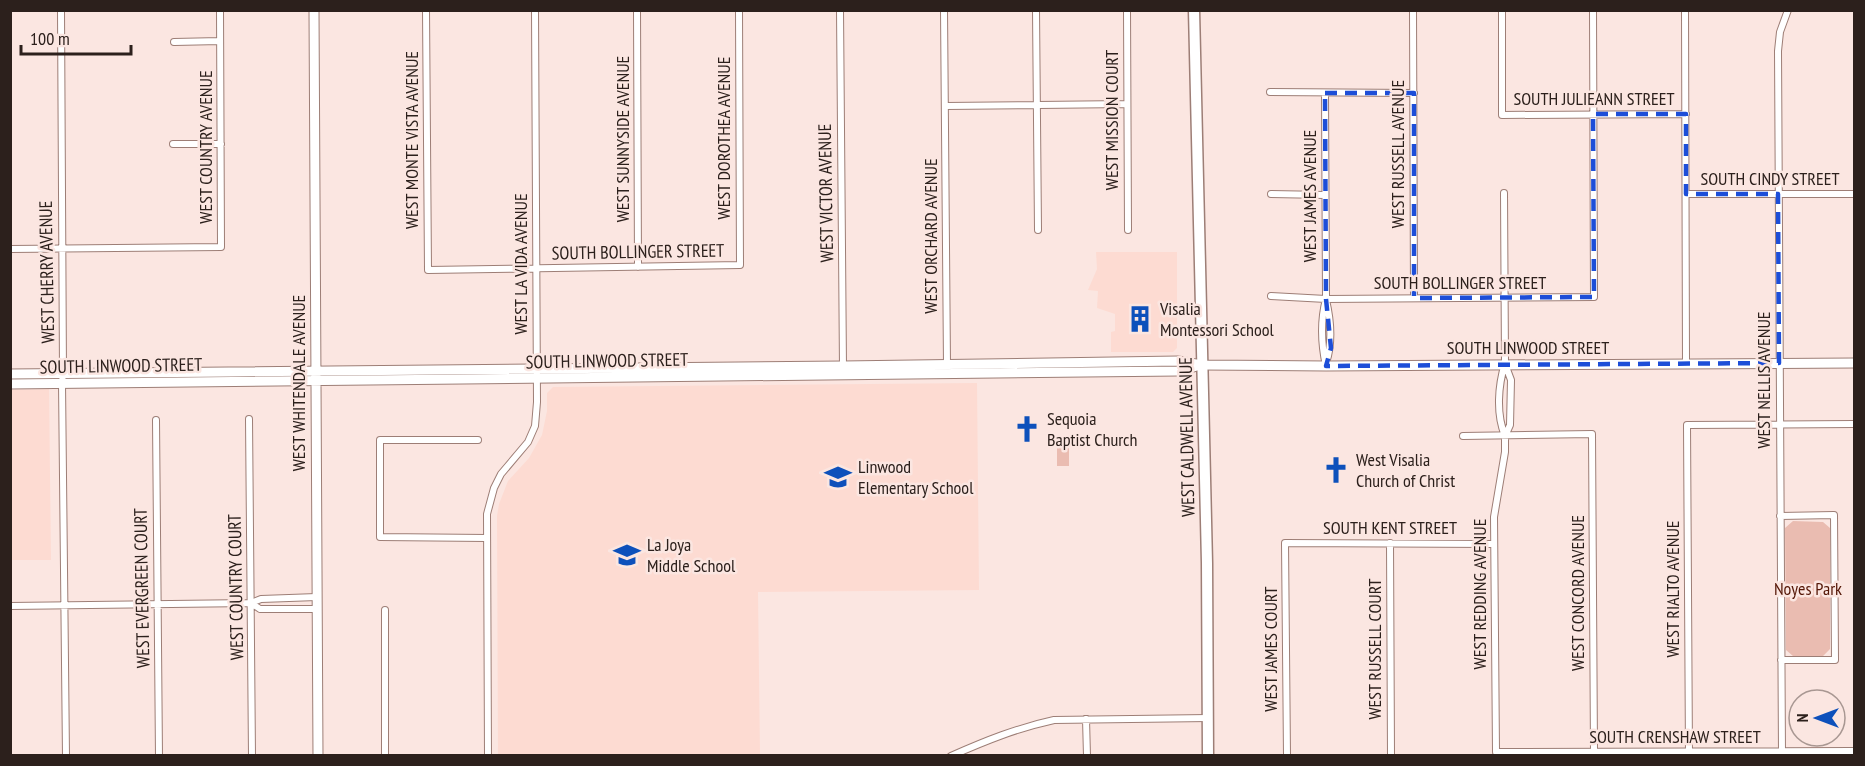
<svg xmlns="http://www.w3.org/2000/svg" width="1865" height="766" viewBox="0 0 1865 766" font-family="'PT Sans Narrow',sans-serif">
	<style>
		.built { fill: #fddbd2 }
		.green { fill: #eabcb1 }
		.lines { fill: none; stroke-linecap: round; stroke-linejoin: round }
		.street-casing { stroke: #9d7e76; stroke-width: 8 }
		.secondary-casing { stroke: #9d7e76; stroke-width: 11 }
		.primary-casing { stroke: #9d7e76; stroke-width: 13 }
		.street { stroke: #fff; stroke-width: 6 }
		.secondary { stroke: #fff; stroke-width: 9 }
		.primary { stroke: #fff; stroke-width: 10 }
		.marked { fill: none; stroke: #1d4ed8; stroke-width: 4.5; stroke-dasharray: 12 8; stroke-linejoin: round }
		.labels { text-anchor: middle; stroke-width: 5; stroke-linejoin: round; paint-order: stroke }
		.street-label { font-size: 18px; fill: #2c201c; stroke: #fbe6e1 }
		.poi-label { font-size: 18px; fill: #2c201c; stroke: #fbe6e1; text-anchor: start }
		.park-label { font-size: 18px; fill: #551707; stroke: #fbe6e1 }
	</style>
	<rect width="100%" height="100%" fill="#fbe6e1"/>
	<path class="built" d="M 1096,252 L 1177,252 L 1177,348 L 1173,352 L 1111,352 L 1111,332 L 1115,331 L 1115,314 L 1097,308 L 1098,291 L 1088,290 L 1097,269 Z
		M 977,383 L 979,590 L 758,592 L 760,755 L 498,755 L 497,516 L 499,504 L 508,481 L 529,458 L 542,435 L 547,411 L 547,393 L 553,387 Z
		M 49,389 L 51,560 L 11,560 L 11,390 Z"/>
	<path class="green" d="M 1057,440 L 1069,440 L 1069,466 L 1057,466 Z
		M 1793,521 L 1823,522 L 1830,528 L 1830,649 L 1823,656 L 1793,656 L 1786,650 L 1785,528 Z"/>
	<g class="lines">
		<defs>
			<path id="street" d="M 61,10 L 63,373 L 62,383 L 66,756
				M 426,10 L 428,270 L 740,265 L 739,10
				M 637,10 L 638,267
				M 840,10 L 843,368
				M 944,10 L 947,365
				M 1036,10 L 1038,230
				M 1127,10 L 1128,230
				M 1413,10 L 1414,298
				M 1502,10 L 1502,115 L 1686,114
				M 1685,10 L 1686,364
				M 174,42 L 220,41
				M 1270,92 L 1414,93
				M 1325,93 L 1326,299 C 1320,322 1321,343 1326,366
				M 946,106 L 1127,104
				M 173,144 L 221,144
				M 1504,193 L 1505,363 C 1498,386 1496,414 1505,436
				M 1271,194 L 1325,195
				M 1686,194 L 1854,194
				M 10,249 L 221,247 L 220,10
				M 1271,296 L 1326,299 L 1594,297 L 1593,10
				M 1326,300 C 1331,321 1333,342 1326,363
				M 1505,364 L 1511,380 L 1510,425 L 1505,436 L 1505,452 L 1494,517 L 1496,752 L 1854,751
				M 249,419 L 252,756
				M 156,420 L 159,756
				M 1463,436 L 1592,434 L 1594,752
				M 478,440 L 380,440 L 380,537 L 487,538
				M 1780,516 L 1834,515 L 1835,660 L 1781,660
				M 1390,543 L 1391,756
				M 251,603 L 260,609 L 317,609
				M 10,606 L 251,603 L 261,599 L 317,597
				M 385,610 L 385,756
				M 1086,719 L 1087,756
				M 1782,755 L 1778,51 L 1780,32 L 1788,10
				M 488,756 L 487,514 L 494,488 L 501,474 L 528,442 L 535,426 L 537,402 L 535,10
				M 951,756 C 985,741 1017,728 1054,720 L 1209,718
				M 1287,756 L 1285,543 L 1494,544
				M 1689,756 L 1687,425 L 1854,424"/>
			<path id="secondary" d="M 314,10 L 318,756
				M 10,374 L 843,366 L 1178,361 L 1202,365 L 1326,366 L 1854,363
				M 10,384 L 1179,371 L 1197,366"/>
			<path id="primary" d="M 1194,10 L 1207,563 L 1208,756"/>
		</defs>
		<use href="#street" class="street-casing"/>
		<use href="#secondary" class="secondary-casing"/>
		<use href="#primary" class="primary-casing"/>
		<use href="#street" class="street"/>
		<use href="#secondary" class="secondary"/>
		<use href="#primary" class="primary"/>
	</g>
	<path class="marked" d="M 1325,93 L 1414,93 L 1414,298 L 1594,297 L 1593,114 L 1686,114 L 1686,194 L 1778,194 L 1779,363 L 1326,366 L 1331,348 L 1326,299 Z"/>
	<defs>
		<symbol id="building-bare" viewBox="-9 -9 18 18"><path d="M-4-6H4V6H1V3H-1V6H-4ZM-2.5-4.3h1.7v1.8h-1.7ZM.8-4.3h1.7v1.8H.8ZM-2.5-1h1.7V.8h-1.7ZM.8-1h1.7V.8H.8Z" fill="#0d50bb" stroke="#fbe6e1" stroke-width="2.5" paint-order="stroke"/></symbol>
		<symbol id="church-bare" viewBox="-9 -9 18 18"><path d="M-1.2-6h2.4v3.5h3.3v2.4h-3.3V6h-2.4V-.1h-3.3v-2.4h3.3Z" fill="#0d50bb" stroke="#fbe6e1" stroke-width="2.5" paint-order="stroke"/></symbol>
		<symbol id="school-bare" viewBox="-9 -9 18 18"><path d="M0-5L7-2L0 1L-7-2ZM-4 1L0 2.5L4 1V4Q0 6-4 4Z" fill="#0d50bb" stroke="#fbe6e1" stroke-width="2.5" paint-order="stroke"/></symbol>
	</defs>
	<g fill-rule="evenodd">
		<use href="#building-bare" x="1121" y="300" width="38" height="38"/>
		<use href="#church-bare" x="1008" y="410" width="38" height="38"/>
		<use href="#church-bare" x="1317" y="451" width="38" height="38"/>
		<use href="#school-bare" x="819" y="458" width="38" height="38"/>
		<use href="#school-bare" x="608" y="536" width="38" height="38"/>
	</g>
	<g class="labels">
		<g class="street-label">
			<text x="1594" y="105">SOUTH JULIEANN STREET</text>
			<text transform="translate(1112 120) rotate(-90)" y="6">WEST MISSION COURT</text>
			<text transform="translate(724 138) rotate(-90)" y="6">WEST DOROTHEA AVENUE</text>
			<text transform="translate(623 139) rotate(-90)" y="6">WEST SUNNYSIDE AVENUE</text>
			<text transform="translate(412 140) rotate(-90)" y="6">WEST MONTE VISTA AVENUE</text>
			<text transform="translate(206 147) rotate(-90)" y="6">WEST COUNTRY AVENUE</text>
			<text transform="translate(1398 154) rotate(-90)" y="6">WEST RUSSELL AVENUE</text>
			<text x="1770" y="185">SOUTH CINDY STREET</text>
			<text transform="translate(826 193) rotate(-91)" y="6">WEST VICTOR AVENUE</text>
			<text transform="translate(1310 196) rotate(-90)" y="6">WEST JAMES AVENUE</text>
			<text transform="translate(931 236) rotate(-90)" y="6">WEST ORCHARD AVENUE</text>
			<text transform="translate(638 252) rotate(-1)" y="6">SOUTH BOLLINGER STREET</text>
			<text transform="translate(521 264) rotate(-90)" y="6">WEST LA VIDA AVENUE</text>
			<text transform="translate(47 272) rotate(-91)" y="6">WEST CHERRY AVENUE</text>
			<text x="1460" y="289">SOUTH BOLLINGER STREET</text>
			<text x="1528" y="354">SOUTH LINWOOD STREET</text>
			<text transform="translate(607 361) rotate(-1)" y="6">SOUTH LINWOOD STREET</text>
			<text transform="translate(121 366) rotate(-1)" y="6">SOUTH LINWOOD STREET</text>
			<text transform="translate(1764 380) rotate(-90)" y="6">WEST NELLIS AVENUE</text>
			<text transform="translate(299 383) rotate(-90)" y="6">WEST WHITENDALE AVENUE</text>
			<text transform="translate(1187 437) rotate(-91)" y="6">WEST CALDWELL AVENUE</text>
			<text x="1390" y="534">SOUTH KENT STREET</text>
			<text transform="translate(236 587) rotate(-91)" y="6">WEST COUNTRY COURT</text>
			<text transform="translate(142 588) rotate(-91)" y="6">WEST EVERGREEN COURT</text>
			<text transform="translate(1673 589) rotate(-90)" y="6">WEST RIALTO AVENUE</text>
			<text transform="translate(1578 593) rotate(-90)" y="6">WEST CONCORD AVENUE</text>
			<text transform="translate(1480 594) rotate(-90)" y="6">WEST REDDING AVENUE</text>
			<text transform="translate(1271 649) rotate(-90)" y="6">WEST JAMES COURT</text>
			<text transform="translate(1375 649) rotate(-90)" y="6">WEST RUSSELL COURT</text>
			<text x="1675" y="743">SOUTH CRENSHAW STREET</text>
		</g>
		<g class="poi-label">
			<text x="1160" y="315">Visalia<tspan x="1160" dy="21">Montessori School</tspan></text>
			<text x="1047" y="425">Sequoia<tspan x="1047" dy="21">Baptist Church</tspan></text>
			<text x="1356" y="466">West Visalia<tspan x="1356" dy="21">Church of Christ</tspan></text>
			<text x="858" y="473">Linwood<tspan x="858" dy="21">Elementary School</tspan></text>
			<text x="647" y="551">La Joya<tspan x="647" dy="21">Middle School</tspan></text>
		</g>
		<g class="park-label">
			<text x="1808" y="595">Noyes Park</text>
		</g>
	</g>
	<rect width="1865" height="766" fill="none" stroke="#2c201c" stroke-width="24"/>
	<g transform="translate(1817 718) rotate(270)"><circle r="28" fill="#fbe6e1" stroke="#a89792" stroke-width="1.5"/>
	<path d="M0-4.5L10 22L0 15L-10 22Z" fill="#0d50bb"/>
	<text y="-9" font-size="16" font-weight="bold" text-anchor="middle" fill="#2c201c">N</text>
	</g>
	<path d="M21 45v9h110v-9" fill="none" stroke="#2c201c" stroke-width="3"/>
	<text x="30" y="45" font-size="18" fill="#2c201c" stroke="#fbe6e1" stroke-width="4.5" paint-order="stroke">100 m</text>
</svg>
